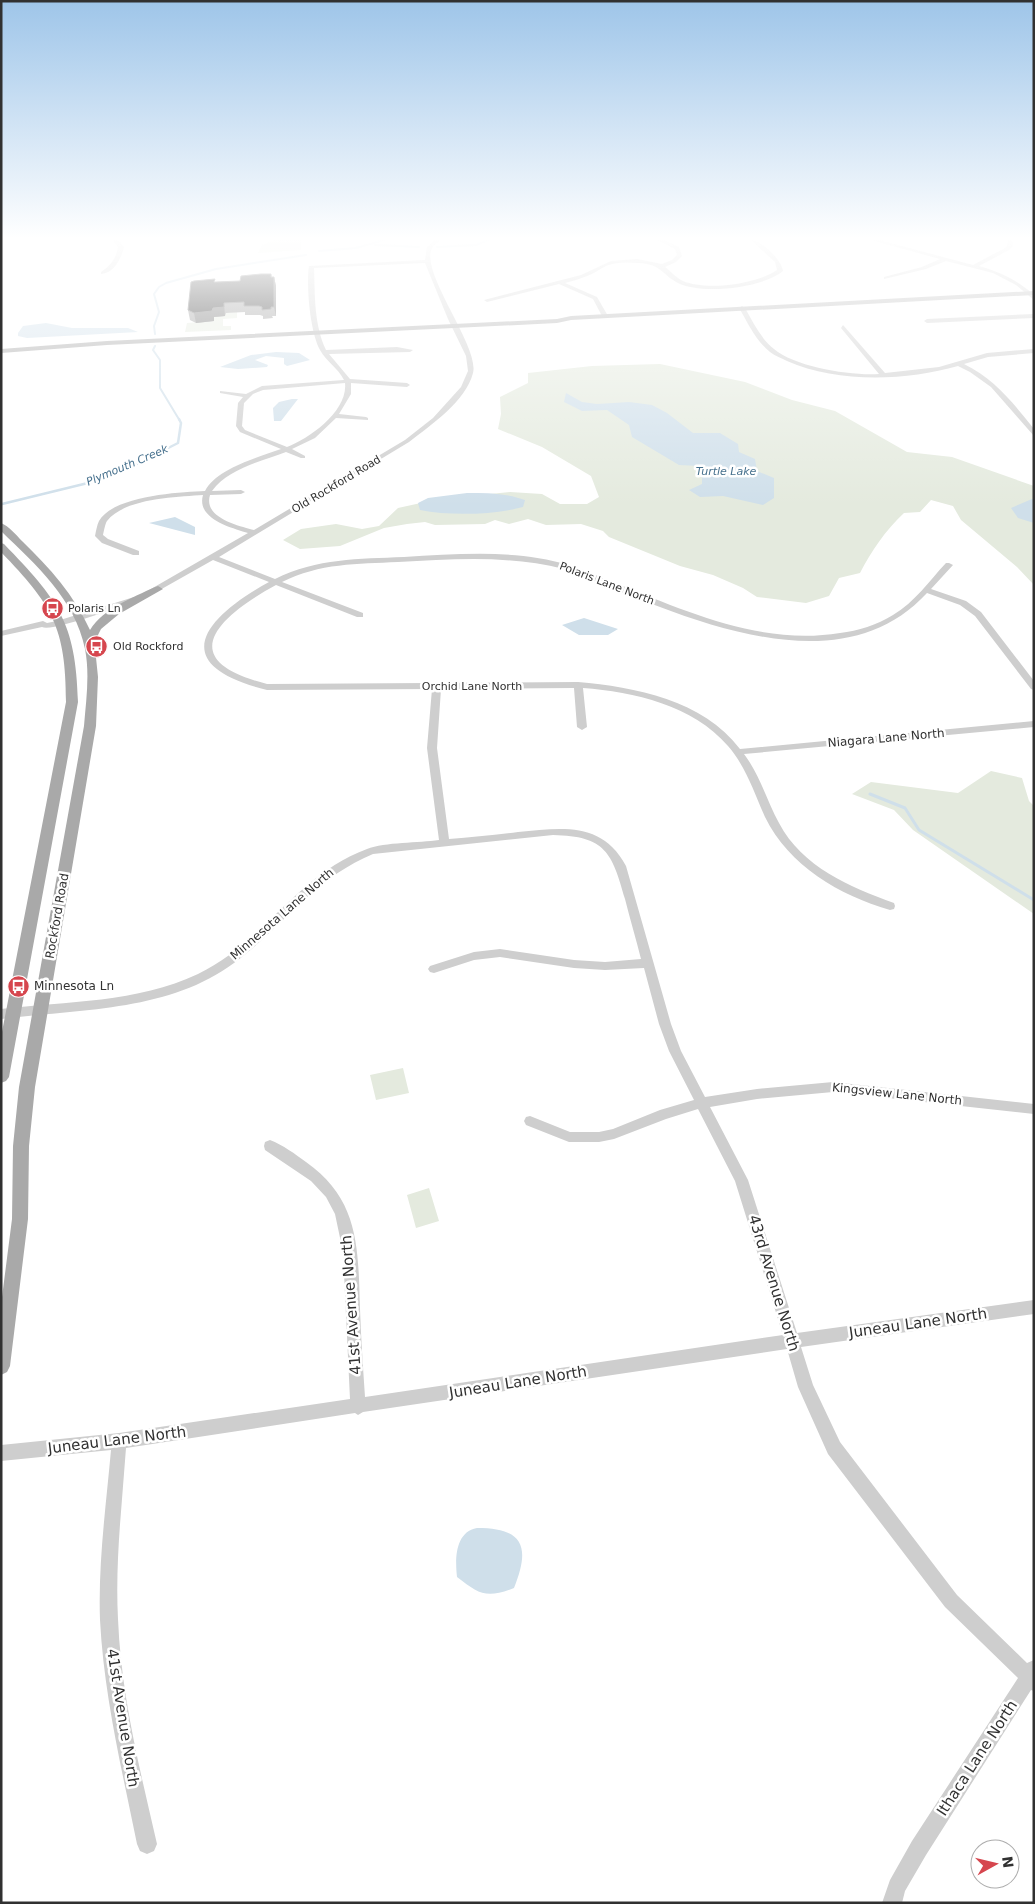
<svg xmlns="http://www.w3.org/2000/svg" width="1035" height="1904" viewBox="0 0 1035 1904" font-family="'DejaVu Sans',sans-serif">
	<style>
		.green { fill: #e4eade }
		.water { fill: #cfdfea }
		.lines { fill: none; stroke-linecap: round; stroke-linejoin: round }
		.stream-far2 { stroke: #cfdfea; stroke-width: 2 }
		.stream-far1 { stroke: #cfdfea; stroke-width: 2.5 }
		.stream { stroke: #cfdfea; stroke-width: 3 }
		.minor { fill: #cecece; fill-rule: evenodd }
		.major { fill: #a9a9a9; fill-rule: evenodd }
		.wall { fill: #8c8c8c }
		.shaded-wall { fill: #5d5d5d }
		.building { fill: #181818; stroke: #5d5d5d }
		.labels { text-anchor: middle; stroke-width: 5; stroke-linejoin: round; paint-order: stroke }
		.far-water-label { font-size: 11px; font-style: italic; fill: #46708d; stroke: #fff }
		.far-street-label { font-size: 11px; fill: #313131; stroke: #fff }
		.far-poi-label { font-size: 11px; fill: #313131; stroke: #fff; text-anchor: start }
		.street-label { font-size: 12px; fill: #313131; stroke: #fff }
		.poi-label { font-size: 12px; fill: #313131; stroke: #fff; text-anchor: start }
		.near-street-label { font-size: 15px; fill: #313131; stroke: #fff }
	</style>
	<rect width="100%" height="100%" fill="#fff"/>
	<path class="green" d="M 275,240 L 301,240 L 301,250 L 258,253 L 262,245 Z
		M 237,312 L 237,318 L 223,319 L 223,326 L 231,326 L 231,330 L 185,332 L 187,323 L 214,321 L 214,317 L 226,313 Z
		M 660,364 L 745,382 L 792,400 L 835,411 L 907,452 L 952,457 L 1034,486 L 1034,585 L 1017,567 L 961,520 L 953,506 L 931,500 L 920,512 L 904,513 C 885,531 872,550 860,573 L 839,578 L 829,596 L 806,603 L 757,597 L 743,588 L 713,575 L 680,566 L 609,537 L 603,531 L 581,524 L 546,525 L 528,519 L 509,524 L 495,520 L 485,524 L 435,525 L 425,522 L 407,524 L 384,528 L 340,546 L 300,549 L 283,540 L 301,529 L 336,524 L 362,529 L 379,526 L 398,508 L 439,499 L 510,492 L 542,494 L 560,504 L 587,504 L 599,497 L 591,476 L 542,447 L 498,429 L 501,414 L 500,397 L 528,383 L 528,373 L 592,366 Z
		M 991,771 L 1022,778 L 1029,801 L 1034,806 L 1034,914 L 913,830 L 894,810 L 852,794 L 871,782 L 958,793 Z
		M 403,1068 L 409,1093 L 376,1100 L 370,1075 Z
		M 429,1188 L 439,1221 L 416,1228 L 407,1195 Z"/>
	<path class="water" d="M 46,323 L 72,328 L 128,328 L 138,332 L 27,338 L 18,336 L 18,333 L 23,326 Z
		M 276,352 L 299,353 L 310,360 L 287,366 L 284,364 L 284,358 L 266,356 L 255,360 L 268,365 L 267,367 L 238,369 L 220,367 L 251,355 Z
		M 566,393 L 582,402 L 597,404 L 629,402 L 652,405 L 667,413 L 693,433 L 720,433 L 738,444 L 739,452 L 755,459 L 757,471 L 774,478 L 774,498 L 763,505 L 723,496 L 700,497 L 689,490 L 702,484 L 702,473 L 699,466 L 679,465 L 632,437 L 629,425 L 607,410 L 582,411 L 564,402 Z
		M 292,399 L 298,399 L 281,421 L 274,421 L 273,408 L 279,402 Z
		M 467,493 C 487,493 506,493 525,500 L 523,507 C 493,515 450,516 420,510 L 418,503 L 428,498 Z
		M 1032,499 L 1034,500 L 1034,523 L 1018,518 L 1011,508 Z
		M 175,517 L 195,527 L 195,535 L 149,523 Z
		M 584,618 L 618,629 L 608,635 L 579,635 L 562,625 Z
		M 477,1528 C 525,1528 530,1548 514,1588 C 486,1599 479,1594 457,1577 C 455,1559 455,1532 477,1528 Z"/>
	<g class="lines">
		<path class="stream-far2" d="M 375,245 L 419,247
			M 437,247 L 476,245 L 488,240
			M 319,251 L 356,248 L 384,240
			M 155,334 L 154,326 L 159,312 L 154,294 L 159,287 L 166,283 L 216,269 L 306,255
			M 155,346 L 153,350 L 160,360 L 160,388 L 180,421"/>
		<path class="stream-far1" d="M 2,504 L 92,482 L 133,466 L 178,443 L 181,423 L 179,419"/>
		<path class="stream" d="M 870,794 L 905,808 L 919,830 L 1034,900"/>
		<path class="minor" d="M 113,240 L 118,240 L 124,247 C 121,259 114,273 101,274 L 101,272 C 111,265 116,259 118,247 Z
			M 435,240 L 441,240 C 438,242 434,245 432,248 C 419,272 480,347 473,373 C 466,401 431,425 409,442 L 219,557 L 275,579 C 318,558 358,559 404,557 C 459,554 516,549 569,565 C 584,570 600,577 615,583 C 686,611 761,646 840,633 C 858,631 877,625 893,615 C 915,602 929,581 946,563 L 949,563 L 953,565 L 931,589 L 966,601 L 981,612 L 1034,681 L 1034,690 L 1031,689 L 975,616 L 960,605 L 927,593 C 833,695 669,609 564,569 C 509,555 454,559 398,562 C 357,564 320,563 282,582 L 363,613 L 363,617 L 357,617 L 276,585 C 219,616 171,660 267,684 L 578,682 C 635,687 703,700 740,749 L 1034,721 L 1034,727 L 744,754 C 760,775 767,801 779,823 C 802,867 850,887 894,903 L 895,906 L 894,909 L 890,910 C 839,895 789,866 765,817 C 754,792 746,767 728,746 C 693,705 634,692 583,688 L 587,727 L 582,730 L 577,727 L 574,688 L 441,689 L 437,748 L 449,839 C 472,837 495,835 518,832 C 562,828 602,821 626,866 L 671,1024 L 681,1051 L 705,1097 L 757,1089 L 833,1082 L 1034,1104 L 1034,1114 L 833,1092 L 757,1099 L 710,1107 L 748,1180 L 797,1333 L 1034,1300 L 1034,1314 L 801,1347 L 813,1385 L 840,1442 L 957,1595 L 1027,1663 L 1034,1660 L 1034,1691 L 1031,1690 L 926,1855 L 905,1891 L 902,1903 L 882,1903 L 890,1880 L 912,1841 L 1018,1678 L 945,1607 L 828,1454 L 798,1387 L 787,1349 L 363,1412 L 358,1415 L 355,1413 L 126,1448 C 122,1505 115,1562 118,1619 C 121,1695 140,1770 157,1844 L 154,1851 L 147,1854 L 140,1851 L 137,1844 C 122,1770 104,1696 100,1620 C 98,1563 106,1506 111,1450 L 1,1461 L 1,1445 L 119,1433 L 350,1399 L 343,1252 L 335,1214 L 326,1197 L 311,1181 L 265,1150 L 264,1146 L 265,1142 L 270,1140 C 283,1145 295,1154 306,1162 C 360,1200 358,1249 360,1309 C 361,1338 363,1368 365,1397 L 783,1335 L 735,1181 L 698,1109 L 666,1119 L 614,1139 L 599,1142 L 569,1142 L 526,1125 L 524,1121 L 526,1117 L 530,1116 L 570,1132 L 599,1132 L 613,1129 L 660,1110 L 694,1100 L 669,1051 L 659,1024 L 644,968 L 605,970 L 574,968 L 500,957 L 474,960 L 434,973 L 430,972 L 428,969 L 430,966 L 474,952 L 500,949 L 574,960 L 605,962 L 641,959 C 636,939 630,919 625,899 C 612,853 606,836 553,835 L 373,854 C 313,879 284,926 234,963 C 168,1012 79,1009 1,1019 L 1,1009 C 67,1001 137,1003 198,974 C 263,943 298,874 367,849 C 385,842 419,843 439,840 L 427,748 L 432,689 L 267,690 C 166,665 202,619 269,582 L 213,560 L 151,595 L 144,593 L 248,533 C 232,528 196,519 203,495 C 176,497 125,498 107,521 C 105,524 104,531 103,535 L 108,539 L 139,551 L 139,555 L 133,555 L 102,543 L 95,536 C 96,531 97,525 99,521 C 113,496 179,492 205,491 C 216,469 259,457 281,449 L 240,432 L 236,426 L 238,403 L 243,397 L 220,393 L 220,391 L 246,394 L 262,386 L 344,380 C 338,368 326,361 320,350 C 310,332 306,285 309,266 L 425,260 L 427,247 ZM 425,263 L 448,319 L 466,356 L 468,371 L 461,387 L 433,418 L 405,440 L 254,530 C 239,526 203,518 210,495 L 241,494 L 245,492 L 241,490 L 212,491 C 228,469 262,461 286,452 L 301,458 L 305,458 L 305,456 L 292,449 L 315,438 L 336,418 L 368,420 L 368,418 L 366,417 L 339,414 L 351,394 L 351,383 L 407,387 L 410,385 L 407,383 L 350,379 L 329,354 L 410,352 L 413,350 L 397,347 L 326,350 C 314,325 315,296 314,268 ZM 345,383 C 348,411 310,438 287,447 L 245,430 L 242,426 L 244,403 L 253,394 L 263,390 Z
			M 657,240 L 664,240 L 679,247 L 682,256 L 676,262 L 665,267 C 671,271 676,278 683,281 C 706,291 757,284 777,270 L 775,262 L 751,240 C 761,240 782,260 783,271 C 763,288 702,295 678,283 C 661,274 662,264 638,263 C 627,262 614,262 604,267 C 598,270 593,274 587,276 C 580,279 572,281 565,283 L 597,297 L 608,316 L 605,318 L 602,316 L 593,299 L 559,284 L 487,302 L 484,300 L 581,275 L 611,261 L 637,259 L 662,264 L 672,260 L 677,255 L 675,249 Z
			M 871,240 L 879,240 L 973,265 L 1005,248 L 1007,246 L 1008,240 L 1012,240 L 1013,246 L 1009,250 L 979,266 C 1000,272 1017,280 1034,295 L 1034,300 L 1016,285 L 993,273 L 946,261 L 926,269 L 884,279 L 884,277 L 922,267 L 940,259 Z
			M 742,306 L 745,308 C 753,322 761,339 774,349 C 795,367 851,376 879,374 L 841,328 L 843,325 L 885,373 L 939,367 L 987,353 L 1034,349 L 1034,353 L 988,357 L 964,364 C 995,379 1013,403 1034,429 L 1034,436 L 991,387 L 970,372 L 958,366 C 905,381 837,383 787,361 C 782,358 775,356 770,352 C 756,341 748,323 739,308 Z
			M 1034,314 L 1034,318 L 927,323 L 924,321 L 927,319 Z
			M 134,597 L 137,597 L 137,601 C 121,606 53,632 42,627 L 1,636 L 1,631 L 43,621 L 47,623 L 57,621 Z"/>
		<path class="major" d="M 1034,291 L 1034,295 L 571,320 L 557,323 L 107,345 L 1,353 L 1,349 L 107,341 L 557,319 L 571,316 Z
			M 1,523 C 9,526 16,535 22,541 C 50,568 74,595 90,630 C 104,608 132,598 155,587 L 158,586 L 163,589 L 119,614 L 101,629 L 97,637 L 95,648 L 98,677 L 96,726 L 35,1087 L 29,1146 L 28,1219 L 10,1366 L 7,1372 L 1,1375 L 1,1305 L 12,1219 L 13,1146 L 19,1087 L 84,726 C 86,701 90,674 85,649 C 75,599 36,565 1,531 Z
			M 1,543 L 4,544 C 58,600 76,622 78,702 L 9,1077 L 6,1081 L 1,1083 L 1,1037 L 66,702 C 66,627 52,605 1,552 Z"/>
	</g>
	<path class="wall" d="M 271,274 L 272,277 L 274,277 L 276,286 L 276,316 L 272,316 L 273,318 L 263,319 L 263,316 L 260,315 L 245,315 L 245,312 L 226,313 L 225,316 L 214,317 L 214,321 L 196,323 L 190,320 L 188,310 L 215,282 L 240,281 Z"/>
	<path class="shaded-wall" d="M 274,277 L 276,286 L 276,316 L 274,307 Z
		M 224,303 L 225,316 L 214,317 L 214,321 L 196,323 L 194,313 L 213,308 Z"/>
	<path class="building" d="M 261,274 L 271,274 L 271,277 L 274,277 L 274,307 L 271,307 L 271,309 L 262,310 L 262,307 L 259,306 L 244,306 L 244,302 L 224,303 L 224,307 L 213,308 L 212,311 L 194,313 L 188,310 L 191,282 L 194,281 L 215,279 L 214,282 L 216,282 L 240,281 L 241,276 Z"/>
	<linearGradient id="sky" x2="0" y2="1"><stop stop-color="#9ec5e9"/><stop offset="0.47" stop-color="#fff"/><stop offset="1" stop-color="#fff" stop-opacity="0"/></linearGradient>
	<rect width="1035" height="506" fill="url(#sky)"/>
	<defs>
		<symbol id="bus-disc" viewBox="-11 -11 22 22"><circle r="9.5" fill="#d6464e" stroke="#fff"/><path d="M-5-6H5V4H4V6H2V4H-2V6H-4V4H-5ZM-3.5-4V0h7V-4ZM-3.5 1.2v1.5H-2V1.2ZM2 1.2v1.5H3.5V1.2Z" fill="#fff"/></symbol>
	</defs>
	<g fill-rule="evenodd">
		<use href="#bus-disc" x="40" y="596" width="25" height="25"/>
		<use href="#bus-disc" x="84" y="634" width="25" height="25"/>
		<use href="#bus-disc" x="6" y="974" width="25" height="25"/>
	</g>
	<g class="labels">
		<g class="far-water-label">
			<text transform="translate(127 465) rotate(-23)" y="4">Plymouth Creek</text>
			<text x="726" y="475">Turtle Lake</text>
		</g>
		<g class="far-street-label">
			<text transform="translate(336 484) rotate(-31)" y="4">Old Rockford Road</text>
			<text transform="translate(607 583) rotate(21)" y="4">Polaris Lane North</text>
			<text x="472" y="690">Orchid Lane North</text>
		</g>
		<g class="far-poi-label">
			<text x="68" y="612">Polaris Ln</text>
			<text x="113" y="650">Old Rockford</text>
		</g>
		<g class="street-label">
			<text transform="translate(886 738) rotate(-5)" y="4">Niagara Lane North</text>
			<text transform="translate(282 914) rotate(-41)" y="4">Minnesota Lane North</text>
			<text transform="translate(57 916) rotate(-80)" y="4">Rockford Road</text>
			<text transform="translate(897 1094) rotate(6)" y="4">Kingsview Lane North</text>
		</g>
		<g class="poi-label">
			<text x="34" y="990">Minnesota Ln</text>
		</g>
		<g class="near-street-label">
			<text transform="translate(774 1283) rotate(73)" y="5">43rd Avenue North</text>
			<text transform="translate(351 1305) rotate(-94)" y="5">41st Avenue North</text>
			<text transform="translate(918 1323) rotate(-8)" y="5">Juneau Lane North</text>
			<text transform="translate(518 1382) rotate(-9)" y="5">Juneau Lane North</text>
			<text transform="translate(117 1440) rotate(-7)" y="5">Juneau Lane North</text>
			<text transform="translate(123 1718) rotate(81)" y="5">41st Avenue North</text>
			<text transform="translate(977 1758) rotate(-57)" y="5">Ithaca Lane North</text>
		</g>
	</g>
	<rect width="1035" height="1904" fill="none" stroke="#313131" stroke-width="5"/>
	<g transform="translate(995 1864) rotate(82)"><circle r="24" fill="#ffffff" stroke="#adadad"/>
	<path d="M0-4L9 19L0 12L-9 19Z" fill="#d6464e"/>
	<text y="-8" font-size="14" font-weight="bold" text-anchor="middle" fill="#313131">N</text>
	</g>
</svg>
